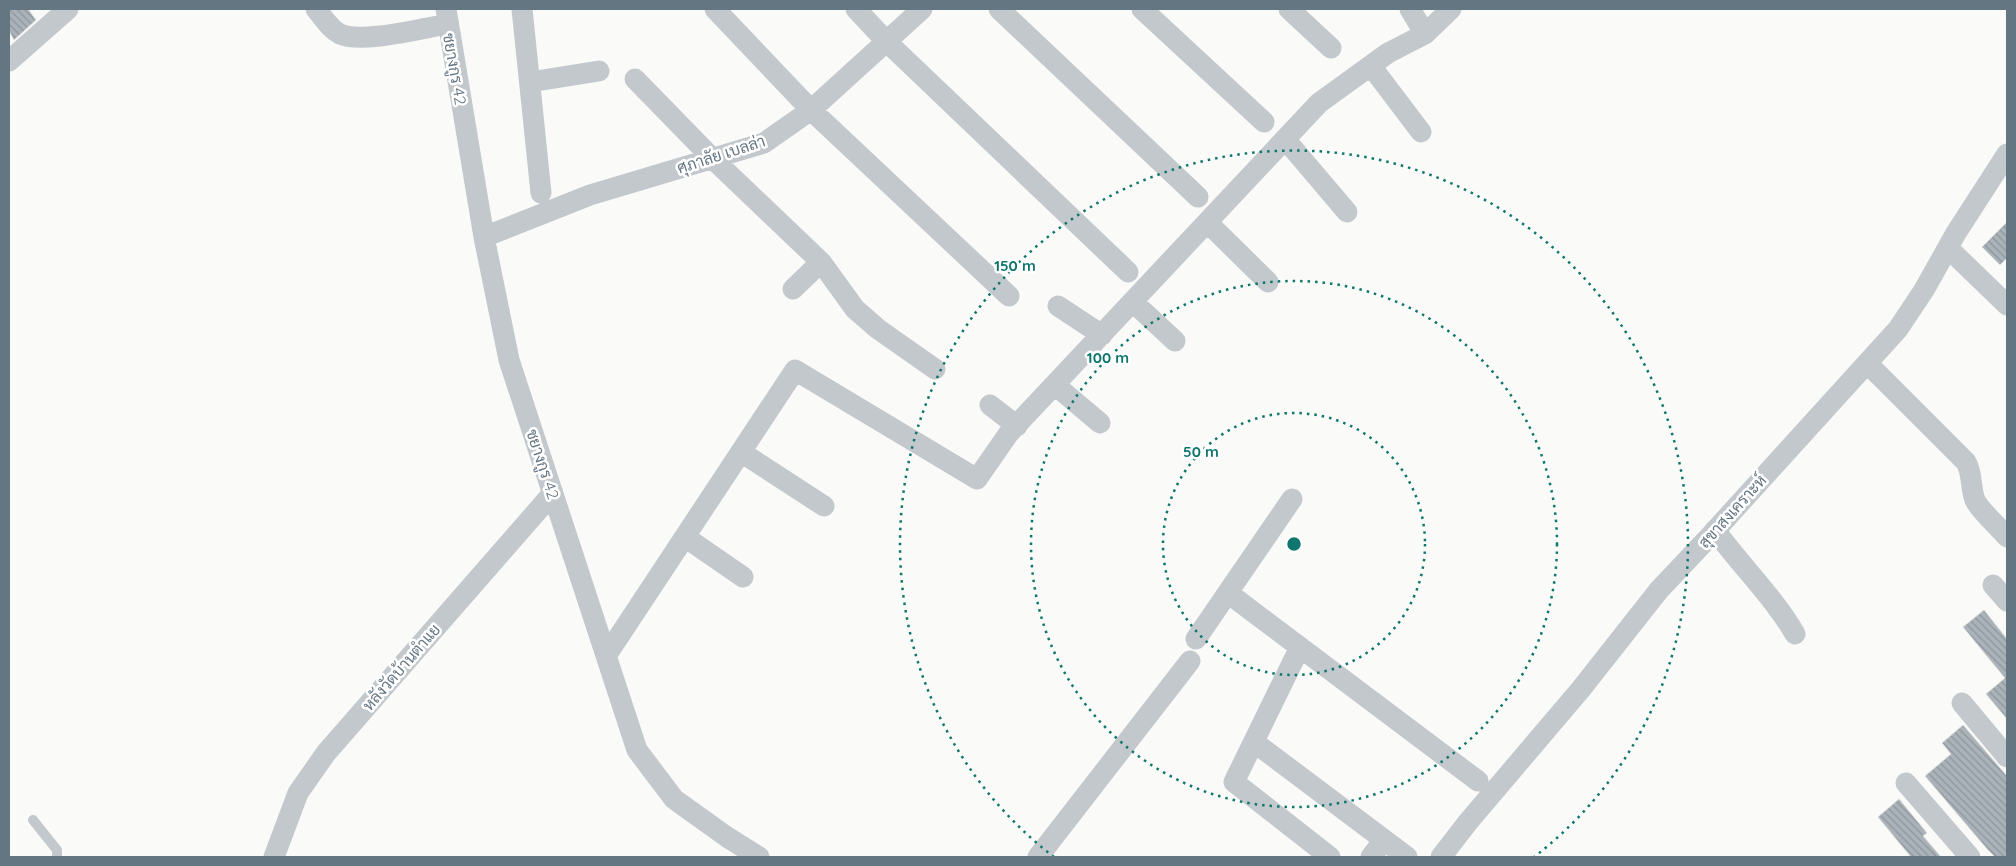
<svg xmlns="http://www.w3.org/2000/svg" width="2016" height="866" viewBox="0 0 2016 866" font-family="Quicksand,Sarabun,sans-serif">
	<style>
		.building { fill: url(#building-back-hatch); stroke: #dcdcda }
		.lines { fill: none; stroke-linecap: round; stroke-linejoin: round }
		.lane { stroke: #c3c8cc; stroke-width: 10 }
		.street { stroke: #c3c8cc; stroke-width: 21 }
		.ring { fill: none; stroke: #0f766e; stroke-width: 2.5; stroke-dasharray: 2.5 5 }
		.labels { text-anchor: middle; stroke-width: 5; stroke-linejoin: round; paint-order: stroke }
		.street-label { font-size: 16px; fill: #657683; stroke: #fff }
		.centre { fill: #0f766e; stroke: #fff; stroke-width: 2.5 }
		.ring-label { font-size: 15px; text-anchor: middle; font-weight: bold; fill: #0f766e; stroke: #fff; stroke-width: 5; stroke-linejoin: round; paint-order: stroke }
	</style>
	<defs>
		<pattern id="building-back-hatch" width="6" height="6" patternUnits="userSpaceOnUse" patternTransform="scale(1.25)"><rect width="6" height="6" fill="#aab3b9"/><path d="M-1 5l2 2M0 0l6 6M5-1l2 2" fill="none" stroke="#8e969c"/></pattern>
	</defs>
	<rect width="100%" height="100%" fill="#fafaf8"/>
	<path class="building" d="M 9,9 L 28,9 L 36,20 L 14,40 L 9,31 Z
		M 2007,222 L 2007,258 L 2000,265 L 1982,247 Z
		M 1984,610 L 2007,639 L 2007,719 L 1986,694 L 2005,678 L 1963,627 Z
		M 1963,725 L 2007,776 L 2007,857 L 1995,857 L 1988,850 L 1925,776 L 1951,754 L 1942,743 Z
		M 1899,799 L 1927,833 L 1923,836 L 1941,857 L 1911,857 L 1878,817 Z"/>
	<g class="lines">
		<path class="lane" d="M 33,820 L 57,850 L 57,857"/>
		<path class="street" d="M 316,9 C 323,17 330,29 340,34 C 361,44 423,28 448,24
			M 446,9 L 484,237 L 509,360 L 637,750 L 674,799 L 727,837 L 759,857
			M 522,9 L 541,193
			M 715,9 L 811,110 L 1009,296
			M 856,9 L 887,42 L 1128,272
			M 999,9 L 1198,197
			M 1142,9 L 1264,122
			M 1289,9 L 1331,48
			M 1410,9 L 1425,34
			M 9,61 L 68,9
			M 1371,66 L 1421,132
			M 635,79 L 713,159 L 821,262 L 855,309 L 878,329 L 935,369
			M 530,82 L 599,71
			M 1285,139 L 1347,212
			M 1207,222 L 1268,282
			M 484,237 L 590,195 L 764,143 L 811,110 L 922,9
			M 1948,248 L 2007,305
			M 793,289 L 821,262
			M 1133,302 L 1175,341
			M 1058,306 L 1102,335
			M 1867,363 L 1966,462 C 1973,474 1970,487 1975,500 C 1980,511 1999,527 2007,537
			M 1055,385 L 1100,423
			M 990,405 L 1017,426
			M 741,452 L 824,506
			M 1715,530 C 1741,566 1773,596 1795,634
			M 685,537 L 743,577
			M 1993,585 L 2007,601
			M 1228,593 L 1478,781
			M 1196,639 L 1292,499
			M 1300,647 L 1234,782 L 1330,857
			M 606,656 L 795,370 L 977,479 L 1009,433 L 1319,103 L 1388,53 L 1425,34 L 1451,9
			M 1962,703 L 2007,757
			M 1254,742 L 1407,857
			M 1906,783 L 1970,857
			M 274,857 L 298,793 L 326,753 L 553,493
			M 1038,857 L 1190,661
			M 1371,857 L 1384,840
			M 1441,857 L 1468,822 L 1581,689 L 1659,590 L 1711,535 L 1898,329 L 1924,290 L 1956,233 L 2007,154"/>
	</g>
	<g class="ring">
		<circle cx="1294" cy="544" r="131"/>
		<circle cx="1294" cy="544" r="263"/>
		<path d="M1054 857A394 394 0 1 1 1534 857"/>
	</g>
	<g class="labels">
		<g class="street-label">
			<text transform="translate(455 69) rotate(80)" y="6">ชยางกูร 42</text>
			<text transform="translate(721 154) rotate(-18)" y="6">ศุภาลัย เบลล่า</text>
			<text transform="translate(543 464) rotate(72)" y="6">ชยางกูร 42</text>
			<text transform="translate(1732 511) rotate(-48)" y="6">สุขาสงเคราะห์</text>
			<text transform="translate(401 667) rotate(-49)" y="6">หลังวัดบ้านตำแย</text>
		</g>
	</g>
	<circle cx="1294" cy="544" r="8" class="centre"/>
	<g class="ring-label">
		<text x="1015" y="271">150 m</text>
		<text x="1108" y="363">100 m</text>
		<text x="1201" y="457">50 m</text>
	</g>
	<rect width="2016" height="866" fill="none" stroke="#657683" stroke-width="20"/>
</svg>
